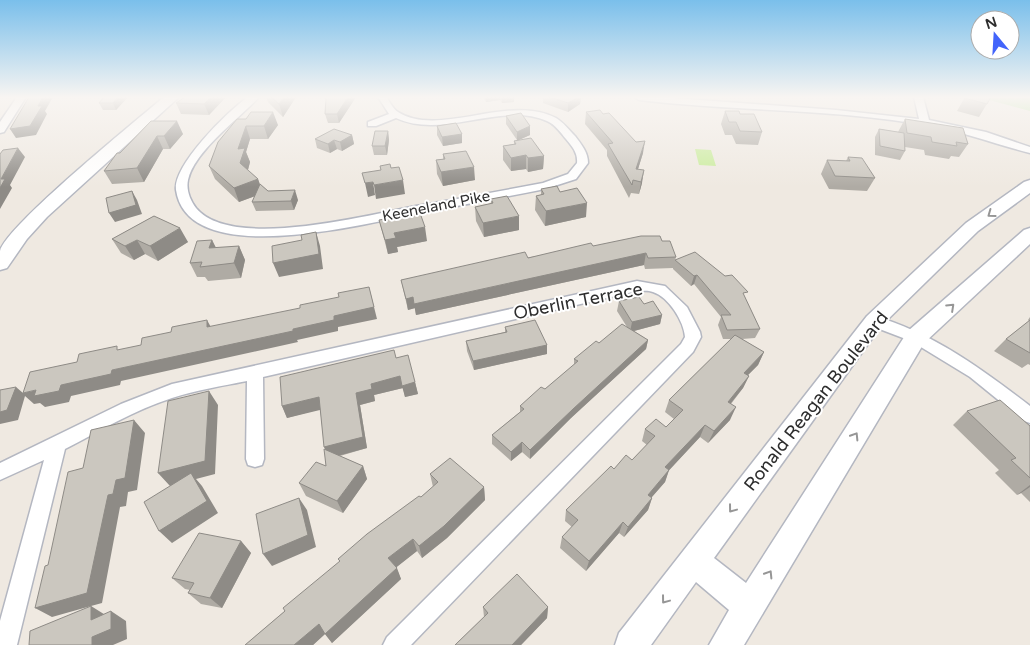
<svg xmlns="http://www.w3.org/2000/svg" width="1030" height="645" viewBox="0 0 1030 645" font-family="'Varela Round',sans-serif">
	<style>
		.green { fill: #b6e59e }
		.pitch { fill: #c9ec9a }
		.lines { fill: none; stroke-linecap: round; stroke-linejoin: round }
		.street-casing { stroke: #b4b7c1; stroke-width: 3 }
		.secondary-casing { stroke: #b4b7c1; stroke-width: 3 }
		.street { fill: #fff; fill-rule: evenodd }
		.secondary { fill: #fff; fill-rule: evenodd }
		.wall { fill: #afaba4 }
		.shaded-wall { fill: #8e8b86 }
		.building { fill: #cbc7bf; stroke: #8e8b86 }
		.oneway { stroke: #969696 }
		.labels { text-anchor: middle; stroke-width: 4; stroke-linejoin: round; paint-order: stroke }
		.far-street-label { font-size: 15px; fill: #2e2e2e; stroke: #fff }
		.street-label { font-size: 18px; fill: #2e2e2e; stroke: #fff }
	</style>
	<rect width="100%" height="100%" fill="#efe9e1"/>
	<path class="green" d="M 978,97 L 1030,97 L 1030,111 Z"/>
	<path class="pitch" d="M 695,149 L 711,150 L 716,166 L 699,165 Z"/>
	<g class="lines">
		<defs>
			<path id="street" d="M 17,97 L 26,97 L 4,132 L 0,133 L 0,122 Z
				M 248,97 L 259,97 C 240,118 194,151 188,180 C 186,190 190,200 196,208 C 231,251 368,215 416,206 C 458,199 501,191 543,183 L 568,174 L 577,163 C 578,153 572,146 566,139 C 561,133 555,124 547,121 C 501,101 443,140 396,118 L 376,126 L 368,126 L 368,122 L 389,114 L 378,97 L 386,97 C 390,102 393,109 398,112 C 439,138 510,93 556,118 C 563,122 569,130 575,136 C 581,144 588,152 588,163 L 576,179 L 545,189 C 500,198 456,206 411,215 C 361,224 188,270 176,190 C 173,165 228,111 248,97 Z
				M 634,97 L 659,97 L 836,110 L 919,119 L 914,97 L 923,97 L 929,120 L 986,132 L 1030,147 L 1030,153 C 998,145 967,133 935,127 C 838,108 737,112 639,100 Z
				M 637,281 L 665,286 L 687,307 L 700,332 L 701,337 L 693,352 L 411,645 L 383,645 L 387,637 L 681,344 L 685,337 C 684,322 669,297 653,292 C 648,290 642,291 637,291 L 263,377 L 264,459 L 262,465 L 255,467 L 248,465 L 246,459 L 247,381 C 222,386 196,390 172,398 C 134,410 100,431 65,449 L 17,645 L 0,645 L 0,621 L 44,460 L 0,480 L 0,463 L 121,404 L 172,384 Z
				M 874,316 C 933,333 982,369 1030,406 L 1030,423 L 1024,421 L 970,377 L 911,341 L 869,325 L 867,321 L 869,317 Z"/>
			<path id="secondary" d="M 164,97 L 179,97 L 47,217 L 27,239 L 7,268 L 0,270 C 0,264 0,257 0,251 C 6,226 137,120 164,97 Z
				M 1030,180 L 1030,193 L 978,231 L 881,326 L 714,558 L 746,583 L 908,331 L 1024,230 L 1030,228 L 1030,244 L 924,343 L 744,645 L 709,645 L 729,610 L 696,582 L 651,645 L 615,645 L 619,633 L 867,316 L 966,223 L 1024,182 Z"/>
		</defs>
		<use href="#street" class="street-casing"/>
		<use href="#secondary" class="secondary-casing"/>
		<use href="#street" class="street"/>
		<use href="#secondary" class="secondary"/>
	</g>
	<path class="wall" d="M 104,97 L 128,97 L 116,110 L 103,110 L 99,103 Z
		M 185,97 L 226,97 L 209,115 L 181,114 L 176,103 Z
		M 266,97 L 296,97 L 283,117 L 268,102 Z
		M 356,97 L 339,123 L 328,123 L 325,114 Z
		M 483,97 L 514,97 L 514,102 L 502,103 L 500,100 L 486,102 Z
		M 543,97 L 581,97 L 580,104 L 568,112 L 543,103 Z
		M 965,97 L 991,97 L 979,117 L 957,111 Z
		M 725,111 L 740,114 L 762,132 L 758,145 L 736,144 L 732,135 L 725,135 L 721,124 Z
		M 586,112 L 603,114 L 643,153 L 638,169 L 642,183 L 639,194 L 631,193 L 629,198 L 607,156 L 607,150 L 585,124 Z
		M 506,116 L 530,135 L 518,140 L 544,156 L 543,169 L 528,172 L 526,169 L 511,171 L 503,160 L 503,146 L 514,144 L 514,141 L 517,140 L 506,124 Z
		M 237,119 L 278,125 L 268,139 L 250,139 L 246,152 L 250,162 L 248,170 L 258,179 L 260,185 L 268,191 L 298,200 L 294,210 L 256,211 L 252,202 L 255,196 L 239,202 L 215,179 L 209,166 Z
		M 905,119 L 968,144 L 959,157 L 951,156 L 949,159 L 925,155 L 924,150 L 905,147 L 905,151 L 900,160 L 875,155 L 875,137 L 879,129 L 898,132 Z
		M 151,121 L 183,134 L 170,149 L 163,149 L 144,182 L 112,184 L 104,171 L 120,153 Z
		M 437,126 L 462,134 L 462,143 L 443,146 L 437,135 Z
		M 388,131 L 389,140 L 387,155 L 374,155 L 372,146 Z
		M 352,135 L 354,144 L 342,151 L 337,149 L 330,153 L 317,148 L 315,139 Z
		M 443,154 L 475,180 L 443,186 L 437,174 L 436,160 L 443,159 Z
		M 848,157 L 875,178 L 867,191 L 829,189 L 821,174 L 827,160 L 846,161 Z
		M 541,189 L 586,217 L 545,226 L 535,210 L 536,196 L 541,195 Z
		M 491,199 L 519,230 L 484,237 L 476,221 L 475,207 L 491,204 Z
		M 154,216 L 188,242 L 158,261 L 145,254 L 134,260 L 121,253 L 112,239 Z
		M 379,220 L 427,241 L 397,247 L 398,252 L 388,254 Z
		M 212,240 L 216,248 L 239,246 L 245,260 L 241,278 L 208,281 L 205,277 L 197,277 L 190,263 Z
		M 662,241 L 676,257 L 675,260 L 745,298 L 760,329 L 755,338 L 742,339 L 764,352 L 758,365 L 748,375 L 749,376 L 743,388 L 731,404 L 730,420 L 708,443 L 700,437 L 669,470 L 665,482 L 651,498 L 652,498 L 648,510 L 624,537 L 619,533 L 586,571 L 560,548 L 562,537 L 572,527 L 565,521 L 566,510 L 614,469 L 632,460 L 647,445 L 642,441 L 645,429 L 666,427 L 674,419 L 665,412 L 669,400 L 731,339 L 723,339 L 718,325 L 721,317 L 694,284 L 691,286 L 673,269 L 673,268 L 645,269 L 644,265 L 416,315 L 415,308 L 408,310 L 401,280 L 593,246 Z
		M 619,301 L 644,304 L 662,315 L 660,324 L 634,331 L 648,340 L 646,349 L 571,418 L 530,459 L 522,452 L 511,461 L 492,444 L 492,435 L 520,412 L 520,406 L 545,389 L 574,365 L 574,359 L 599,343 L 627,327 L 617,311 Z
		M 1030,317 L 1030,365 L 1028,364 L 1022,368 L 994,351 L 1006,339 L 1029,321 L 1028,320 Z
		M 505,327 L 547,345 L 547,354 L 474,370 L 467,351 L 466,341 L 505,332 Z
		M 396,358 L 415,382 L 418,394 L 405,397 L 403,388 L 374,395 L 375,401 L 360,405 L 367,448 L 340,456 L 363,466 L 367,479 L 343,513 L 306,496 L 299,483 L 326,466 L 325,449 L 320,409 L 287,418 L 282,406 Z
		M 967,411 L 1030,426 L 1030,502 L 1021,493 L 1017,495 L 995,473 L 999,470 L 953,425 Z
		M 430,474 L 484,487 L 485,500 L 447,538 L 422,558 L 417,551 L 396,567 L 401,579 L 332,643 L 325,634 L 313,645 L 245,645 L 285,611 L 340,562 L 338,559 L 421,497 L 433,487 Z
		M 241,541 L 251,553 L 222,608 L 201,604 L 188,593 L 190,590 L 185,589 L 172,578 Z
		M 483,607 L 548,607 L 547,618 L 521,645 L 455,645 L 484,617 Z"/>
	<path class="shaded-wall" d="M 43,97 L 53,97 L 45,111 L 47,114 L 36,135 L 16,138 L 10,129 L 38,106 Z
		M 118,97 L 128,97 L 116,110 L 113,103 Z
		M 211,97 L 226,97 L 209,115 L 204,104 Z
		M 284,97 L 296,97 L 283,117 L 279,104 Z
		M 348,97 L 356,97 L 339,123 L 337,114 Z
		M 486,97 L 500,97 L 500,100 L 486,102 Z
		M 502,97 L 514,97 L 514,102 L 502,103 Z
		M 579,97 L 581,97 L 580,104 L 568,112 L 568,103 Z
		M 273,112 L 278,125 L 268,139 L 264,126 Z
		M 177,121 L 183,134 L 170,149 L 164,136 Z
		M 246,126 L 250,139 L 246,152 L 250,162 L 246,177 L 240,163 L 238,149 Z
		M 530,126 L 530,135 L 517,141 L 517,132 Z
		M 388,131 L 389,140 L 387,155 L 385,146 Z
		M 462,134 L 462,143 L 443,146 L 442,137 Z
		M 352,135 L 354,144 L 342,151 L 340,142 Z
		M 157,136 L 163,149 L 144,182 L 137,168 Z
		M 334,140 L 337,149 L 330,153 L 328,144 Z
		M 645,141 L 643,153 L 634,182 L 636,169 Z
		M 18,148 L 25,157 L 10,185 L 12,188 L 0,209 L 0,188 L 1,179 Z
		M 526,155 L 526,169 L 511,171 L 511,158 Z
		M 544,156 L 543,169 L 528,172 L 528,158 Z
		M 474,167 L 475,180 L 443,186 L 441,172 Z
		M 644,170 L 642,183 L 639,194 L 641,182 Z
		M 258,179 L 263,193 L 239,202 L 234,188 Z
		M 403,180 L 405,194 L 376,199 L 374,185 Z
		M 373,182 L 375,195 L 368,197 L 365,183 Z
		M 295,190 L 298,200 L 294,210 L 291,201 Z
		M 132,191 L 137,200 L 142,214 L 115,222 L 109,213 Z
		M 587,203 L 586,217 L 545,226 L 546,211 Z
		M 519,216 L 519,230 L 484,237 L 483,223 Z
		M 425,227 L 427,241 L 397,247 L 398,252 L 388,254 L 385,240 L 394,233 Z
		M 180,228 L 188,242 L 158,261 L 150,246 Z
		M 316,232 L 320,246 L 323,269 L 279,277 L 273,263 Z
		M 137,240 L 145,254 L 134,260 L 125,246 Z
		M 212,240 L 219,254 L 209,248 Z
		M 239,246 L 245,260 L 241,278 L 234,263 Z
		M 646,253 L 644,265 L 416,315 L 414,304 Z
		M 697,275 L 694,284 L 691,286 L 694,276 Z
		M 369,287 L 377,319 L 338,327 L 338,331 L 297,340 L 298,342 L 121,381 L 120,385 L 71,396 L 69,402 L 45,407 L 40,403 L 34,404 L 25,396 L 18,420 L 0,424 L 0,412 L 16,387 L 23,393 L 61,385 L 112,370 L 293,329 L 334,316 Z
		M 413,297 L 415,308 L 408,310 L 406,299 Z
		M 662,315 L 660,324 L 630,332 L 632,322 Z
		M 207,320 L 213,331 L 207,327 Z
		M 648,340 L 646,349 L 571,418 L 530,459 L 530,450 L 573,409 Z
		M 547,345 L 547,354 L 474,370 L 473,361 Z
		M 764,352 L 758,365 L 738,385 L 744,373 Z
		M 400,376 L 403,388 L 374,395 L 375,401 L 360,405 L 367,448 L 330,458 L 324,447 L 356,393 L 371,384 Z
		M 749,376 L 743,388 L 722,414 L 728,402 Z
		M 415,382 L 418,394 L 405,397 L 402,386 Z
		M 209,391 L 218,405 L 215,474 L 196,479 L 202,486 L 218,513 L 172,543 L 159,531 L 170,486 L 158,473 Z
		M 319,397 L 324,409 L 287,418 L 282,406 Z
		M 736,407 L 730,420 L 708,443 L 714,431 Z
		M 134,420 L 145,433 L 137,490 L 128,492 L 126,506 L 120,507 L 102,603 L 91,606 L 107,616 L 91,620 L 91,606 L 52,617 L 35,608 L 108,495 L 116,480 Z
		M 705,425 L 700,437 L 661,479 L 665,467 Z
		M 522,442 L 522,452 L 511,461 L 511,452 Z
		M 363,466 L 367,479 L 343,513 L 337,501 Z
		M 669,470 L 665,482 L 644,506 L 648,495 Z
		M 1030,485 L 1030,487 L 1021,493 L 1017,495 Z
		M 484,487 L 485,500 L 447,538 L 422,558 L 419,546 Z
		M 299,498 L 307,510 L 316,547 L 272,566 L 263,554 Z
		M 652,498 L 648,510 L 624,537 L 628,527 Z
		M 623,522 L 619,533 L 586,571 L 589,561 Z
		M 413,539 L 417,551 L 393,570 L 388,558 Z
		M 241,541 L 251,553 L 222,608 L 210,598 Z
		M 397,568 L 401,579 L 332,643 L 325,634 L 313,645 L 294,645 L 319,624 Z
		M 548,607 L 547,618 L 521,645 L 512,645 Z
		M 111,611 L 126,621 L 127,639 L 113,645 L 92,645 L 92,637 Z"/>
	<path class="building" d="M 29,97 L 43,97 L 38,106 L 42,106 L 30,126 L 10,129 Z
		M 104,97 L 118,97 L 113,103 L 99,103 Z
		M 185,97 L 211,97 L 204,104 L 176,103 Z
		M 271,97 L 284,97 L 279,104 Z
		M 326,97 L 348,97 L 337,114 L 325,114 Z
		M 549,97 L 579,97 L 568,103 Z
		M 965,97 L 991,97 L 987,104 L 964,98 Z
		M 600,110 L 603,114 L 609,113 L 636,142 L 645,141 L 636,169 L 644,170 L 641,182 L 633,180 L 632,185 L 608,144 L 613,143 L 586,112 Z
		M 725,111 L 739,111 L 740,114 L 754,114 L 762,132 L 740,131 L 736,122 L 729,122 Z
		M 251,112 L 273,112 L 264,126 L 246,126 L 238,149 L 245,148 L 240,163 L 258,179 L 234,188 L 209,166 L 218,142 L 237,119 L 246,119 Z
		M 521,113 L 530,126 L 517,132 L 506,116 Z
		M 905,119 L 963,128 L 968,144 L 956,142 L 957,146 L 932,142 L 931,137 L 907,133 Z
		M 151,121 L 177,121 L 164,136 L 157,136 L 137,168 L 104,171 L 117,153 L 120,153 Z
		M 456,123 L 462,134 L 442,137 L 437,126 Z
		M 334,129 L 352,135 L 340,142 L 334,140 L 328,144 L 315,139 Z
		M 879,129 L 904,133 L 905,151 L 880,146 Z
		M 375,131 L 388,131 L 385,146 L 372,146 Z
		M 531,138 L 544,156 L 528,158 L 526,155 L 511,158 L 503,146 L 516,144 L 514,141 Z
		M 18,148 L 1,179 L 5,179 L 0,188 L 0,154 L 3,150 Z
		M 466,151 L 474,167 L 441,172 L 436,160 L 445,159 L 443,154 Z
		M 848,157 L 862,158 L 875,178 L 835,176 L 827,160 L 850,161 Z
		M 390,164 L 391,168 L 399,167 L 403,180 L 374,185 L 373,182 L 365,183 L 362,173 L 381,170 L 380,166 Z
		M 260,184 L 268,191 L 295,190 L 291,201 L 252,202 Z
		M 557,186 L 560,192 L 577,188 L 587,203 L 546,211 L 536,196 L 544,194 L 541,189 Z
		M 132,191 L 136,205 L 109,213 L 106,198 Z
		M 507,196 L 519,216 L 483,223 L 475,207 L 493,203 L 491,199 Z
		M 420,213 L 425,227 L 394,233 L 396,238 L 385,240 L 379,220 Z
		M 154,216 L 180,228 L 150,246 L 137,240 L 125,246 L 112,239 Z
		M 316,232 L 319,254 L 273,263 L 272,246 L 302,240 L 301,235 Z
		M 641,236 L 660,236 L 662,241 L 670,241 L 676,257 L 648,258 L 646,253 L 414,304 L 413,297 L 406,299 L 401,280 L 525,252 L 528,258 L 591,243 L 593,246 Z
		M 212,240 L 209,248 L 239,246 L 234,263 L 200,267 L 202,262 L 190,263 L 197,241 Z
		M 695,252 L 725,276 L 732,275 L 748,292 L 743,293 L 760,329 L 727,330 L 721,315 L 731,315 L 697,275 L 694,276 L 675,260 Z
		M 369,287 L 374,307 L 334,316 L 334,320 L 293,329 L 293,331 L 112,370 L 111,374 L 61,385 L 59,391 L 34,396 L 36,390 L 23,393 L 30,372 L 77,362 L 79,354 L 117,346 L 117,350 L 141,345 L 142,338 L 171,332 L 172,327 L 207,320 L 207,327 L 300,308 L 300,305 L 339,297 L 338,293 Z
		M 639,297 L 644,304 L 653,301 L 662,315 L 632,322 L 619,301 Z
		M 535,320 L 547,345 L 473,361 L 466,341 L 507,332 L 505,327 Z
		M 1030,320 L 1030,353 L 1006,339 Z
		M 622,324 L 648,340 L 573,409 L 530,450 L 522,442 L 511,452 L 492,435 L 524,409 L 520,406 L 541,387 L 545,389 L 578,361 L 574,359 L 596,341 L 599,343 Z
		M 735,335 L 764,352 L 744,373 L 749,376 L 728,402 L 736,407 L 714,431 L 705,425 L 665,467 L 669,470 L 648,495 L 652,498 L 628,527 L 623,522 L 589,561 L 562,537 L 578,520 L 566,510 L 611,466 L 614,469 L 626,455 L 632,460 L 655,436 L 645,429 L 656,419 L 666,427 L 683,410 L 669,400 Z
		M 394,350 L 396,358 L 408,355 L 415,382 L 402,386 L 400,376 L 371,384 L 372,389 L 356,393 L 363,437 L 324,447 L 319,397 L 282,406 L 280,377 Z
		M 16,387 L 7,410 L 0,412 L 0,390 Z
		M 209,391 L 205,461 L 158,473 L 168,401 Z
		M 1000,400 L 1030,426 L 1030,478 L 1011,460 L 1016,458 L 967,411 Z
		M 134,420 L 125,478 L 116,480 L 113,494 L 108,495 L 87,593 L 35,608 L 45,566 L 48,565 L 68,472 L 83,468 L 91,430 Z
		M 324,449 L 363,466 L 337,501 L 299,483 L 316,462 L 326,466 Z
		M 450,458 L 484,487 L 444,526 L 419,546 L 413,539 L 388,558 L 397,568 L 325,634 L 319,624 L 294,645 L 245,645 L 285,611 L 283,608 L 340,561 L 338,559 L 367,534 L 419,496 L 421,497 L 438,482 L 430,474 Z
		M 191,473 L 207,501 L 159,531 L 144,502 Z
		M 299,498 L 308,535 L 263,554 L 256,514 Z
		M 199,533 L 241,541 L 210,598 L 188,593 L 194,583 L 172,578 Z
		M 517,574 L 548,607 L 512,645 L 455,645 L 488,613 L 483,607 Z
		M 91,606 L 91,620 L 111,611 L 111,629 L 92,637 L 92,645 L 29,645 L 30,631 Z"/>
	<defs><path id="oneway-chevron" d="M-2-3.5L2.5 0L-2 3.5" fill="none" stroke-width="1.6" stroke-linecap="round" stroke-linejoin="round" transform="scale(1.25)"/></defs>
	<g class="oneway">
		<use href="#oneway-chevron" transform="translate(991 214) rotate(144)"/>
		<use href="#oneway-chevron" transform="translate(951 307) rotate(-43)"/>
		<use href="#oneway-chevron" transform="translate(855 436) rotate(-58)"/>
		<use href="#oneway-chevron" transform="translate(732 509) rotate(127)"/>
		<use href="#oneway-chevron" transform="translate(769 574) rotate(-58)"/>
		<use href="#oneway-chevron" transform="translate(665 600) rotate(127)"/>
	</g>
	<linearGradient id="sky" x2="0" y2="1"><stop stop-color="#7abfeb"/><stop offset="0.52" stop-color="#f8f5f2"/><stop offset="1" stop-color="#f8f5f2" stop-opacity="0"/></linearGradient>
	<rect width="1030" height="187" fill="url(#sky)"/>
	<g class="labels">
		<g class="far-street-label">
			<text transform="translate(436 206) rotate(-11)" y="5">Keeneland Pike</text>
		</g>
		<g class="street-label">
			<text transform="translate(578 301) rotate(-11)" y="6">Oberlin Terrace</text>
			<text transform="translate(816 401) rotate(-52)" y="6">Ronald Reagan Boulevard</text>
		</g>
	</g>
	<g transform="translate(995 35) rotate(342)"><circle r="24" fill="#ffffff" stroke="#ababab"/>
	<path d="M0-4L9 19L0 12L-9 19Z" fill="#4264fb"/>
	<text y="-8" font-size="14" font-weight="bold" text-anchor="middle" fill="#2e2e2e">N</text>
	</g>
</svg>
